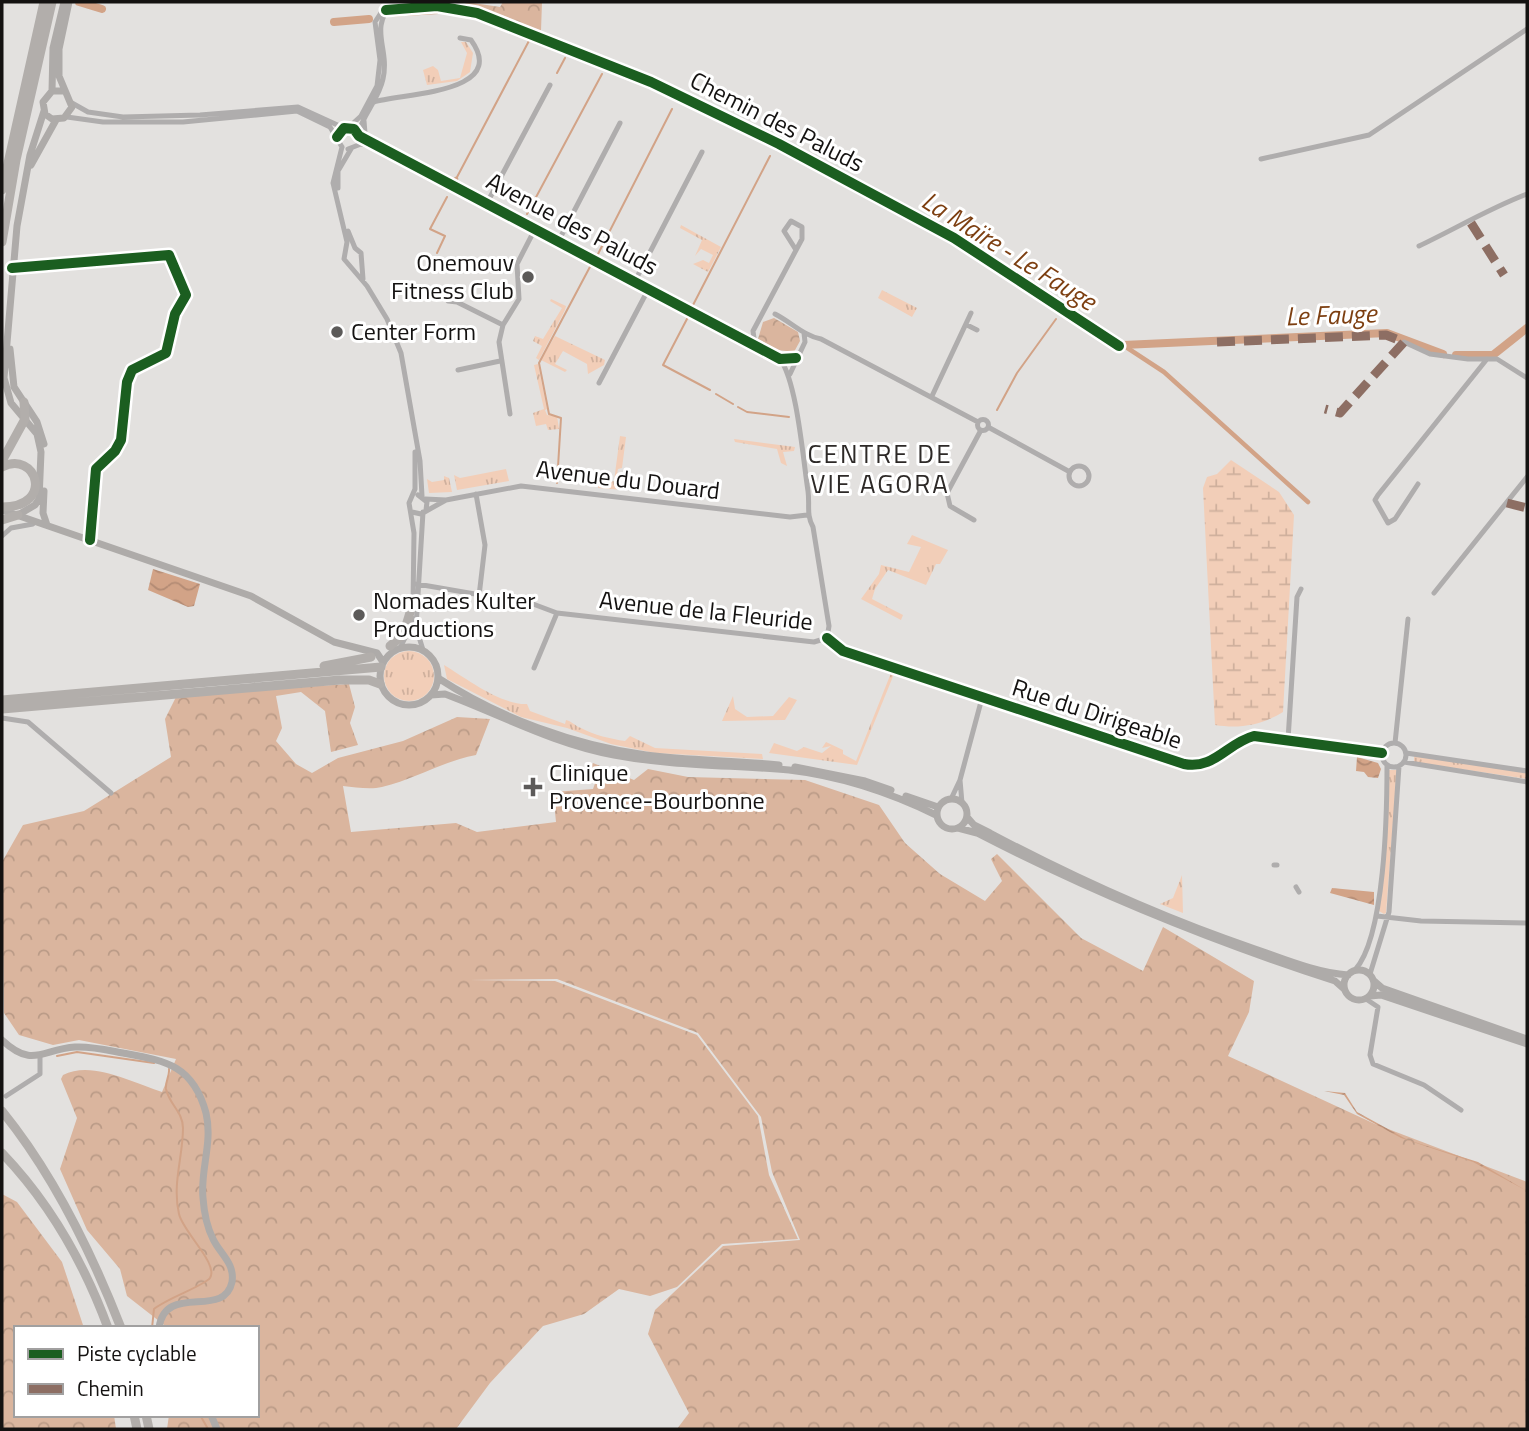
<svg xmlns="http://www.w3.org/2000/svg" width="1529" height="1431" viewBox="0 0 1529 1431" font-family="'Titillium Web',sans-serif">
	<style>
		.grass { fill: url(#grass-tufts) }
		.forest { fill: url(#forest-crowns) }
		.wetland { fill: url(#wetland-marsh) }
		.water { fill: url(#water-waves) }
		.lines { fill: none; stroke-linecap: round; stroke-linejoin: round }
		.stream { stroke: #d2a387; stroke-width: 2 }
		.canal { stroke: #d2a387; stroke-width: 4.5 }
		.river { stroke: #d2a387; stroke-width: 8 }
		.minor { stroke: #afadad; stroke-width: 5 }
		.major { stroke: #aeaba9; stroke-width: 7 }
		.highway { stroke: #b2aeab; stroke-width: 9 }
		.quiet { stroke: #8d6e63; stroke-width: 9; stroke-dasharray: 18 9; stroke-linecap: butt }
		.cycleway-casing { stroke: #fff; stroke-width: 15 }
		.cycleway { stroke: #1b5e20; stroke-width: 10 }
		.poi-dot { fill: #5c5a59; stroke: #fff; stroke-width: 2.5 }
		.labels { text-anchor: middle; stroke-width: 6; stroke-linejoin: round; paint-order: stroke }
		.street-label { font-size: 24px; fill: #141211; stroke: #fff }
		.poi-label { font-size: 24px; fill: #141211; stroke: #fff; text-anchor: start }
		.water-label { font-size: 26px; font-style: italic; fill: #7d3f11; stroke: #fff }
		.neighbourhood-label { font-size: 26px; letter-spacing: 2px; fill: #2d2927; stroke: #fff }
	</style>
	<defs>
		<pattern id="grass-tufts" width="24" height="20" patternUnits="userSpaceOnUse" patternTransform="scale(1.75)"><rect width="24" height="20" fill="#f2ceb8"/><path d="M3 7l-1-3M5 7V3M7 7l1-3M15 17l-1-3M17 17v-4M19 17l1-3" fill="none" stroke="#cfb09d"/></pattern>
		<pattern id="forest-crowns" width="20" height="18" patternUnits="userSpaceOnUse" patternTransform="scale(1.75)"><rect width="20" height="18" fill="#dab59e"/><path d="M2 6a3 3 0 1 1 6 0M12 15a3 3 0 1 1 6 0" fill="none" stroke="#ba9b87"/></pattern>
		<pattern id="wetland-marsh" width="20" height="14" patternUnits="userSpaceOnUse" patternTransform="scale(1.75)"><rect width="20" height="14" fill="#f2ceb8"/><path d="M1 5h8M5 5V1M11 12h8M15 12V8" fill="none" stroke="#cfb09d"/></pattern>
		<pattern id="water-waves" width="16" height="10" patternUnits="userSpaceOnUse" patternTransform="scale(1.75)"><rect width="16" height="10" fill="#d2a387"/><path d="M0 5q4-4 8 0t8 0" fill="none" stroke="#b38b74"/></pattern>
	</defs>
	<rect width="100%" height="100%" fill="#e3e1df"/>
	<path class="grass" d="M 461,42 L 466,42 L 473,53 L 470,72 L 457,81 L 427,85 L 423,70 L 433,66 L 438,70 L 441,81 L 460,78 L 467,53 Z
		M 681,225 L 721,247 L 708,272 L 693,264 L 703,260 L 709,263 L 713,255 L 701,249 L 695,256 L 702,240 L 680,228 Z
		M 882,290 L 917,308 L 912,317 L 878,298 Z
		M 551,299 L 566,306 L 565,310 L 539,360 L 536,358 L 542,346 L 533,341 L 535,336 L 543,339 L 562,308 L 550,301 Z
		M 555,336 L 605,360 L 604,365 L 588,374 L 587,364 L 563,351 L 555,364 L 567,370 L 565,372 L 541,360 Z
		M 538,364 L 547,409 L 545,410 L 547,415 L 557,416 L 559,429 L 548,430 L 546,424 L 536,426 L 533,413 L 544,409 L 534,365 Z
		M 620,436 L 626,437 L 622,468 L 618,469 L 617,474 L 625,476 L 624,490 L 598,488 L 598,485 L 614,481 Z
		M 734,439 L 795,447 L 794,451 L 783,452 L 787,466 L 781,463 L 777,449 L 735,442 Z
		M 506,469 L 509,481 L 457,490 L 454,475 L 460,478 Z
		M 444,476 L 449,478 L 452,492 L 429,493 L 427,479 L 432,482 L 444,480 Z
		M 912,535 L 948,550 L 940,564 L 936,564 L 926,585 L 888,570 L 875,589 L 872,599 L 903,615 L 901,620 L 861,599 L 879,574 L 881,565 L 909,572 L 921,547 L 907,544 Z
		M384 676a25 25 0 1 1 50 0a25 25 0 1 1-50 0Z
		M 444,665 C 466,678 500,705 527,704 L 530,711 L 565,724 L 566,720 C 573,722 575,726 581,728 C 594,735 611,739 625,741 L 630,736 L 655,748 L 762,754 L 763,759 L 655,753 L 611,744 L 567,728 L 521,717 L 447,679 Z
		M 891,673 L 894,674 L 857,765 L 769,753 L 774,743 L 797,751 L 804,747 L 822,753 L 831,746 L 822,748 L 826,742 L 843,750 L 843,754 L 856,761 Z
		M 733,696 L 735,709 L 747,717 L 773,716 L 789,697 L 797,700 L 785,720 L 722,721 Z
		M 1414,756 L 1527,772 L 1527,779 L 1414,762 Z
		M 1389,770 L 1397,770 L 1386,913 L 1384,914 L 1379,911 Z
		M 1182,875 L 1183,913 L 1160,904 L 1173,898 Z"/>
	<path class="forest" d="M 467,2 L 500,7 L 503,2 L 542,2 L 541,31 L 463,5 Z
		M 774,318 L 798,332 L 800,341 L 794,352 L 778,350 L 758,339 L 763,322 Z
		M 349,684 L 355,707 L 350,723 L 358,745 L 331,752 L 325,711 L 301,692 L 276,696 L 282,728 L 276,741 L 296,764 L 312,773 L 338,758 L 403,741 L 457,717 L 490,719 L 476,755 C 440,762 416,779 382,787 C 370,790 355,787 343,786 L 351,832 L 456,823 L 477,832 L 556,822 L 553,792 L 593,789 L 598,775 L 589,771 L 593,763 L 634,780 L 648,769 L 688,777 L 805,780 L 879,805 L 905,843 L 940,874 L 985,901 L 1002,881 L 991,859 L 997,854 L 1081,938 L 1143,971 L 1163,927 L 1254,981 L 1249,1012 L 1228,1056 L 1375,1124 L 1527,1182 L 1527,1429 L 677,1429 L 689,1413 L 648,1334 L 655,1310 L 723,1246 L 800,1240 L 772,1172 L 761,1117 L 698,1033 L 557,979 L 469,980 L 555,981 L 697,1035 L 758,1116 L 769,1175 L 798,1239 L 722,1244 L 677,1287 L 650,1296 L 619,1289 L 584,1314 L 543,1326 L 490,1383 L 456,1429 L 167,1429 L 169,1415 L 257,1415 L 257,1328 L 168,1328 L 127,1296 L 120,1269 L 87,1230 L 60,1169 L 77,1118 L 61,1079 L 63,1075 C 92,1060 133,1083 162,1092 L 176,1059 L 79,1040 L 53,1045 L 19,1035 L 4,1013 L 2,862 L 23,825 L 84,811 L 171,757 L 165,719 L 177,695 Z
		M 2,1194 L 17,1202 L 62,1262 L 84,1328 L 16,1328 L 16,1415 L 114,1415 L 116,1429 L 2,1429 Z"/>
	<path class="wetland" d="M 1231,460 L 1279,492 L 1294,515 L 1283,712 C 1262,725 1240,729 1215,725 L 1203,488 L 1207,477 L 1217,474 Z"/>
	<path class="water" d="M 153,569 L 200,584 L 194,606 L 188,607 L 148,590 Z
		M 1357,757 L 1378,763 L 1381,769 L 1378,778 L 1368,777 L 1364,772 L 1356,771 Z
		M 1332,888 L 1374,892 L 1374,905 L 1330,893 Z
		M 1324,1091 L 1345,1093 L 1357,1112 L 1408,1140 L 1478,1162 L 1527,1191 L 1473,1162 L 1401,1138 L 1357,1114 L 1344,1095 Z"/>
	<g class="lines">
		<path class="stream" d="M 417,5 L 429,4
			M 445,5 L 455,5
			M 388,16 L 455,12 L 505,27
			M 615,70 L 721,119
			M 557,73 L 565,58
			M 742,129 L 796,156
			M 456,179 L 531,37
			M 527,214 L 602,74
			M 437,253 L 445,236 L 430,229 L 447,197
			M 597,256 L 672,109
			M 692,307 L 770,156
			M 688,317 L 663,365 L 710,390
			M 716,394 L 733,404
			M 738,407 L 747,412 L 789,417
			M 997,410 L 1017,373 L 1056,319
			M 557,483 L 561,418 L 549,414 L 539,363 L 592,263
			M 57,1056 L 77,1052 L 154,1063
			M 152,1328 L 154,1309 C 167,1298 204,1286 210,1278 C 219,1264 183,1232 179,1214 C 172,1184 183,1157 183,1128 C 183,1112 169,1104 166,1089 C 165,1082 170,1075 169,1069
			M 200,1415 L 208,1429"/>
		<path class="canal" d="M 494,17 L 603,60
			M 678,93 L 774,139
			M 785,145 L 802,154
			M 844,176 L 966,242 L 1164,372 L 1308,502
			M 455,181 L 456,179"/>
		<path class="river" d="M 79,2 L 102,9
			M 334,22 L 369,19
			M 1123,345 L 1387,333 L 1443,354
			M 1456,355 L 1493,355 L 1527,328"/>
		<path class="minor" d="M 386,10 L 437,6 L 477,13 L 651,82 L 779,144 L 954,238 L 1119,346
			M 374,102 C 402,93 510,94 471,40 L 460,38
			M 72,103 L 88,112 L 123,117 L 200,115 L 298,107 L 344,128
			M 67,117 L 103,122 L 183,122 L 297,111 L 330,127 L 342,147
			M 364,121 L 365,133 L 372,140
			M 349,127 L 361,116 L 377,86 L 380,60 L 375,22 L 388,2
			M 358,134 C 363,114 379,99 383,79 C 390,47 368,30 393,2
			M 337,137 L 344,128 L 354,129 L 359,136 L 780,359 L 796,358
			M 342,147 L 333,183 L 347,242 L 344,259 L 367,286 L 387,319 L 401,353 L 420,461 L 422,496
			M 348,149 L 361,144 L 372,146
			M 1261,159 L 1369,135 L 1527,29
			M 338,188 L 338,171 L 351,149
			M 487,203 L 550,85
			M 348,231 L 355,248 L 361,253 L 363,279
			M 559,240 L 620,123
			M 1419,246 C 1455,229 1490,208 1527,194
			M 12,268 L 169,255 L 186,295 L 175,314 L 166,353 L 132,370 L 127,382 L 121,440 L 115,451 L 96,469 L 90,540
			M 635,281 L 702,152
			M 441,292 L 448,301 L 457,302 L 503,325
			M 775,314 C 791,322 804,336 821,339 L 978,422
			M 967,325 L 977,330
			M 1404,342 L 1430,354 L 1468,359 L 1497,359 L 1527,378
			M 755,345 L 753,331 L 802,239 L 802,227 L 791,221 L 784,231 L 796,250
			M 780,359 C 797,382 803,459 808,491 C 810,506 806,514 813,527 L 829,626 L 827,638
			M 458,370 L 500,361
			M 790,374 L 805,342 L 804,333
			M 599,383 L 649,288
			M 932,396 L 971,313
			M 510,414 L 499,342 L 503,325 L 519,299 L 517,264 L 535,229
			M977.5 425a5.5 5.5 0 1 1 11 0a5.5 5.5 0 1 1-11 0Z
			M 988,427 L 1070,472
			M1069 476a10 10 0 1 1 20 0a10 10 0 1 1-20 0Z
			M 1418,484 L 1395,519 L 1388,523 L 1375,500 L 1378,495 L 1487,359
			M 476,494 L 485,545 L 479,596
			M 418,495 L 427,502 L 426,510
			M 425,499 L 446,500
			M 412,512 L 421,514 L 446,500 L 521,486 L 790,517 L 807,515
			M 974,520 L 950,506 L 947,493 L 981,430
			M 2,536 L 11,528 L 33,524 L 34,521
			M 417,584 L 533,604 L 557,613
			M 1434,593 L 1527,477
			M 413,604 L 414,533 L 409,503 L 415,489 L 415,452
			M 827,638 L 843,651 L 1184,764 C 1214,770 1227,743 1254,736 L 1382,753
			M 400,648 L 411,626 L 412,618
			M 423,650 L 416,627 L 423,512
			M 534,668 L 557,613 L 814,642 L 827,638
			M 2,718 L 28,722 L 111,793
			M 1288,740 L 1297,597 L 1301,589
			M1382 755a12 12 0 1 1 24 0a12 12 0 1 1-24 0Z
			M 1395,743 L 1408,619
			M 1406,753 L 1527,771
			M 1404,762 L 1527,782
			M 960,780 L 982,698
			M 951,799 L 960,780 L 962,803
			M 1274,865 L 1277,865
			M 1296,887 L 1299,892
			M 1377,916 L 1421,921 L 1527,923
			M 1355,970 C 1385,937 1387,812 1387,766
			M 1370,974 L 1389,912 L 1399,766
			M 1366,999 L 1378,1007 L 1370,1055 L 1373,1064 L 1424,1085 L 1461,1110
			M 6,1096 L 40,1074 L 40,1057"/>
		<path class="major" d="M 52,91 L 53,48 L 64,2
			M 63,91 L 52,91 L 43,102 L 45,114 L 52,119 L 64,118 L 72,107 L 59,76 L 59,49 L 69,2
			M 31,165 L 56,120
			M 10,349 L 14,387 L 37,422 L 44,444
			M 44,491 L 43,513 L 47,525
			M 2,510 L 251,596 L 334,642 L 377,653 L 383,662
			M 18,515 L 35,505 L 39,499 L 41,452 L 37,434 L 11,403 L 4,378 L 17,226 L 30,155 L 44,111
			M380 676a29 29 0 1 1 58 0a29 29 0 1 1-58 0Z
			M 438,678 C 499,718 574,745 646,755 C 690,761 735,760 779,765
			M 431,695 L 445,694 C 501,715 554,744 614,755 C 672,766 731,765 789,770 C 840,776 891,793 936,815
			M 795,767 L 865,781 L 891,790
			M 906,796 L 938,807
			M937 814a15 15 0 1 1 30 0a15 15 0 1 1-30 0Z
			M 967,817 L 974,825 L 990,833 C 1075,878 1163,918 1255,949 C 1284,959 1317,973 1348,975
			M 958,828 L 977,833 C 1093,893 1211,941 1335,981 L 1344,989
			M1344 985a15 15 0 1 1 30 0a15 15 0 1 1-30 0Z
			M 1374,981 L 1382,988 L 1527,1039
			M 1370,996 L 1381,995 L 1527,1044
			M 2,1040 C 33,1069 42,1049 75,1047 C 91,1046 107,1050 123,1053 C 166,1061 193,1065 206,1113 C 213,1143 200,1170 203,1198 C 204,1212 207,1227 213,1239 C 220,1254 235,1263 232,1282 C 224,1320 165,1282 159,1328
			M 211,1415 L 217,1429"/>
		<path class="highway" d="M 2,190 L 44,2
			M 2,242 L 16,160 L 52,2
			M 2,461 L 25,419 L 24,402
			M 2,467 C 36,449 56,507 2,507
			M 2,520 L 18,515
			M 390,646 L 403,635 L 413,603
			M 324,666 L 371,657
			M 2,700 L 381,667
			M 2,709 L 340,680 L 369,680 L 380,684
			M 2,1111 C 54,1175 91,1251 121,1328
			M 2,1153 C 50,1203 84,1263 108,1328
			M 134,1415 L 137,1429
			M 146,1415 L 149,1429"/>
		<path class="quiet" d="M 1471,223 L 1504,275
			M 1217,342 L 1386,335 L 1404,342 L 1340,413 L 1325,409
			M 1507,503 L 1527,508"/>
		<defs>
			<path id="cycleway" d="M 386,10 L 437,6 L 477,13 L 651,82 L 779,144 L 954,238 L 1119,346
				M 337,137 L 344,128 L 354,129 L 359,136 L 780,359 L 796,358
				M 12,268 L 169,255 L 186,295 L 175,314 L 166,353 L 132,370 L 127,382 L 121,440 L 115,451 L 96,469 L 90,540
				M 827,638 L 843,651 L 1184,764 C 1214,770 1227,743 1254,736 L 1382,753"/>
		</defs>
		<use href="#cycleway" class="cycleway-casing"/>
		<use href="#cycleway" class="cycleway"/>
	</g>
	<g class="poi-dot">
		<circle cx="528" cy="277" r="7"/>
		<circle cx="337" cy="332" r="7"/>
		<circle cx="359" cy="615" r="7"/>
		<path d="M529.5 776.5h7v7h7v7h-7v7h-7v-7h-7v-7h7z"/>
	</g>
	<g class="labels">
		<g class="street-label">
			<text transform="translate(777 122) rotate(27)" y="8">Chemin des Paluds</text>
			<text transform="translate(572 224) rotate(28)" y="8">Avenue des Paluds</text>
			<text transform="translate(628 480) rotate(7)" y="8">Avenue du Douard</text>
			<text transform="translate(706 611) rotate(6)" y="8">Avenue de la Fleuride</text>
			<text transform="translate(1097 714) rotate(18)" y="8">Rue du Dirigeable</text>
		</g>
		<g class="poi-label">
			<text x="514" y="271" text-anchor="end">Onemouv<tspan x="514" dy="28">Fitness Club</tspan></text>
			<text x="351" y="340">Center Form</text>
			<text x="373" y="609">Nomades Kulter<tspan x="373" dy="28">Productions</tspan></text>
			<text x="549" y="781">Clinique<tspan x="549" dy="28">Provence-Bourbonne</tspan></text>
		</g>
		<g class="water-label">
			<text transform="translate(1009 251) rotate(32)" y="9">La Maïre - Le Fauge</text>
			<text transform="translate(1331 315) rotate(-2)" y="9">Le Fauge</text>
		</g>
		<g class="neighbourhood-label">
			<text x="880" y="463">CENTRE DE<tspan x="880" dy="30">VIE AGORA</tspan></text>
		</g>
	</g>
	<rect width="1529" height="1431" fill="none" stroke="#141211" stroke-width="7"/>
	<rect x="14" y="1326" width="245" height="91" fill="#ffffff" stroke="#a1a0a0" stroke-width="2"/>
	<rect x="28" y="1349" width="35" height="10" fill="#1b5e20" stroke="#a1a0a0" stroke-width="2"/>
	<text x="77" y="1361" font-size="21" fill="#141211">Piste cyclable</text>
	<rect x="28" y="1384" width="35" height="10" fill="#8d6e63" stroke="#a1a0a0" stroke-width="2"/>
	<text x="77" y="1396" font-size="21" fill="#141211">Chemin</text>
</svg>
